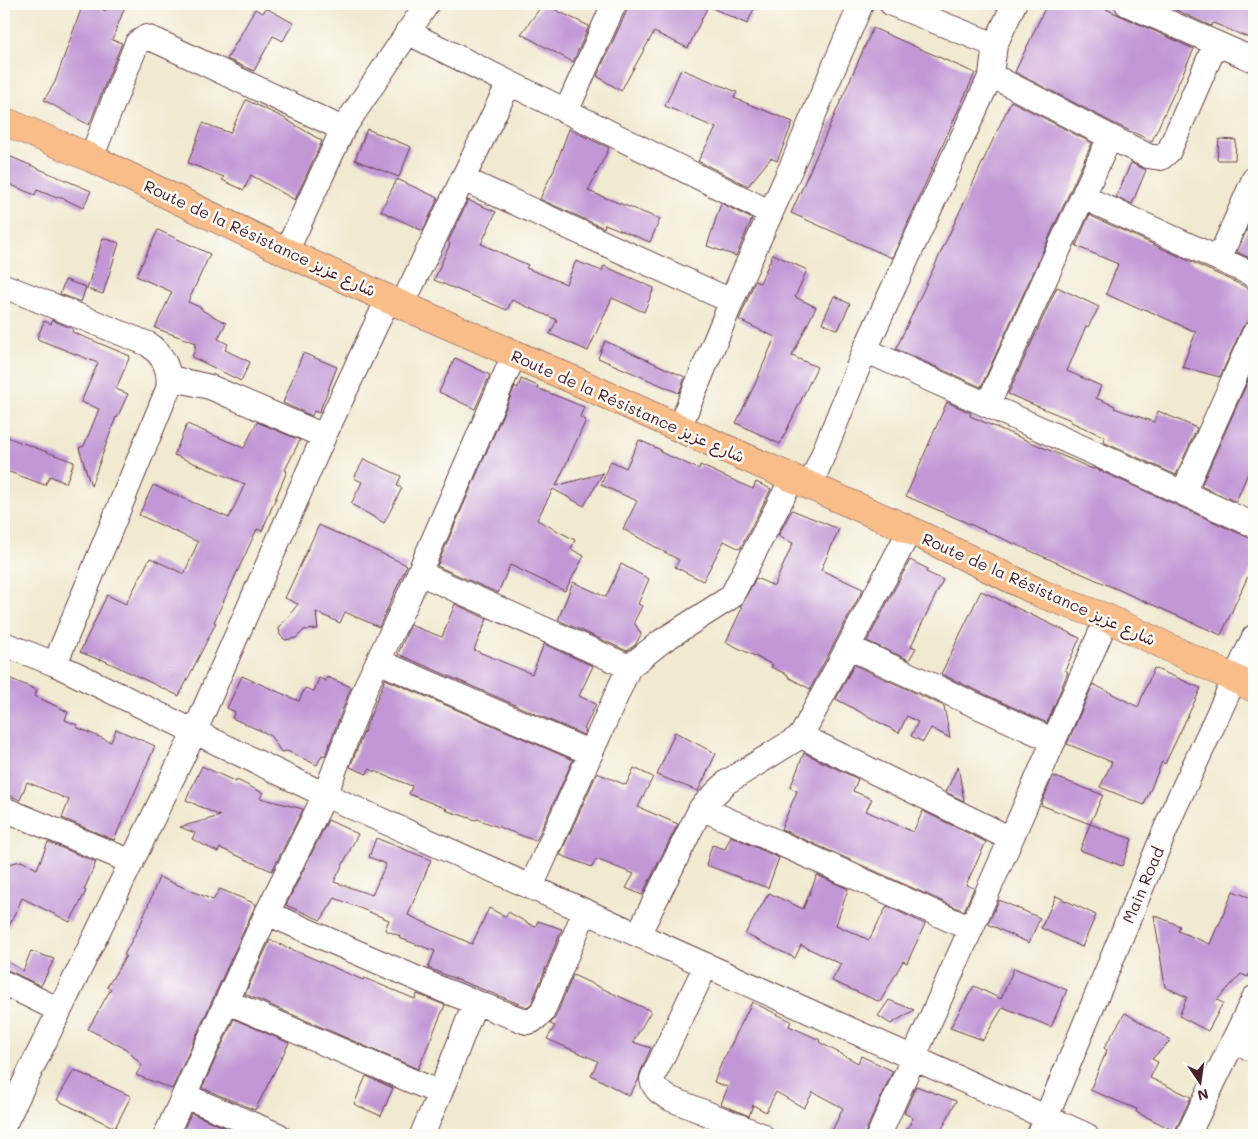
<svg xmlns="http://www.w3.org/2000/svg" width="1258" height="1139" viewBox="0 0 1258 1139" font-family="Mali,'Playpen Sans Arabic',sans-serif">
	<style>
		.building { fill: #c197d6 }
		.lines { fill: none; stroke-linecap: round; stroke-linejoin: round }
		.minor-casing { stroke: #633d44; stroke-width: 26 }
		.primary-casing { stroke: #633d44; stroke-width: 29 }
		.minor { stroke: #fff; stroke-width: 24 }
		.primary { stroke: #f8bd89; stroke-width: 28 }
		.labels { text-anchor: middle; stroke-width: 5; stroke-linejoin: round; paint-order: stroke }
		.street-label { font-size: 16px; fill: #4a1f2b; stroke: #fdfcf7 }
	</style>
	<rect width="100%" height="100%" fill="#fdfcf7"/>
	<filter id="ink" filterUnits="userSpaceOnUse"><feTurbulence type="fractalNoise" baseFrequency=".02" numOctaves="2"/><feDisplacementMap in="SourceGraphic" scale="10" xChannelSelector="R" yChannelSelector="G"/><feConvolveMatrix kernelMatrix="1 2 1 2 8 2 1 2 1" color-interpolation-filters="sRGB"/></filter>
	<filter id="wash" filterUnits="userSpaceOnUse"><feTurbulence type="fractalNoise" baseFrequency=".0096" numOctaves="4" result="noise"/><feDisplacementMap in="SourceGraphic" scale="20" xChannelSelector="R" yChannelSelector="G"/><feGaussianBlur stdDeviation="1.12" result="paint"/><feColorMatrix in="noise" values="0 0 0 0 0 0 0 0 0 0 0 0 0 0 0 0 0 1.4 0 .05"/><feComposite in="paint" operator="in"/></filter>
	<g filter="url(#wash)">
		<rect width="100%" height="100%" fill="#f1e9d0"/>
		<g id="blocks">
			<path class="building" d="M 83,4 L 91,4 L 105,11 L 108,4 L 126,4 L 112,40 L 122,43 L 89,125 L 44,100 L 55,82 Z
				M 543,4 L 589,26 L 573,62 L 521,34 Z
				M 628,4 L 756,4 L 747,24 L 708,6 L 688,48 L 654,32 L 621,91 L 597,76 L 627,10 Z
				M 1047,4 L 1095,4 L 1194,49 L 1152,141 L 1113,123 L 1015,72 Z
				M 1163,4 L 1254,4 L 1254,40 L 1213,23 L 1211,26 Z
				M 266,8 L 293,23 L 283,41 L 273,36 L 254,71 L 227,59 L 255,9 L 263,13 Z
				M 873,28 L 975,73 L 892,258 L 791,213 Z
				M 681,69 L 737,92 L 734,98 L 793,122 L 777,161 L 771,158 L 748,186 L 698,161 L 716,128 L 665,106 Z
				M 246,100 L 282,117 L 322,141 L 295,200 L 251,175 L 244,190 L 222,180 L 224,177 L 188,163 L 203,123 L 230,133 Z
				M 1011,101 L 1092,143 L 981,387 L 896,349 Z
				M 367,129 L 411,147 L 399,177 L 355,160 Z
				M 569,129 L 609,148 L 588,191 L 660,219 L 650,242 L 605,224 L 604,228 L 540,199 L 551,175 L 552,175 Z
				M 1219,139 L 1236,140 L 1235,160 L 1217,160 Z
				M 4,154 L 91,191 L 83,208 L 58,196 L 57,198 L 37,190 L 35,195 L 4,182 Z
				M 1131,163 L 1146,170 L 1132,204 L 1116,197 Z
				M 397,179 L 438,198 L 423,231 L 381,211 Z
				M 468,200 L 496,212 L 481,244 L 528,265 L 526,268 L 566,284 L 576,261 L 602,271 L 604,266 L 654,288 L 644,312 L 612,298 L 588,351 L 550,334 L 557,320 L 512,300 L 507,310 L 434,280 L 450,244 L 448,242 Z
				M 721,203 L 752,219 L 736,256 L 707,246 Z
				M 1254,213 L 1254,260 L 1237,252 Z
				M 1089,215 L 1248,288 L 1254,289 L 1254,321 L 1246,323 L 1242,328 L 1220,377 L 1182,367 L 1196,332 L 1142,308 L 1141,310 L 1106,294 L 1118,264 L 1076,246 Z
				M 158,230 L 210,254 L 188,302 L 202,308 L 202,310 L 226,323 L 218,339 L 228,344 L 225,350 L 250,362 L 241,381 L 192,357 L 196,347 L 194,346 L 196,343 L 155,328 L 172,292 L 136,276 Z
				M 103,238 L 119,243 L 103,294 L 87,289 Z
				M 773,254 L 807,270 L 795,297 L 816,307 L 792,356 L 817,367 L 780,444 L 736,423 L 755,384 L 775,337 L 739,320 L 755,281 L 760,283 Z
				M 65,280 L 86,287 L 81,302 L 60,294 Z
				M 1057,287 L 1099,307 L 1088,327 L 1086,326 L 1067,371 L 1101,386 L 1096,398 L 1115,406 L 1114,408 L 1154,422 L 1158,411 L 1197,428 L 1176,475 L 1103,442 L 1105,437 L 1071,422 L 1071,420 L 1008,394 Z
				M 834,296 L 850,304 L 838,330 L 822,323 Z
				M 52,320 L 73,329 L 72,332 L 130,356 L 116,389 L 128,394 L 117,418 L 116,417 L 91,486 L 79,448 L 84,446 L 99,409 L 81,402 L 98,363 L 37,339 L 44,321 L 51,324 Z
				M 605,341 L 685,377 L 679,393 L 598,358 Z
				M 303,353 L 337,367 L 319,413 L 314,411 L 312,416 L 283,403 Z
				M 455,358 L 490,375 L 475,409 L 439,392 Z
				M 1254,367 L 1254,458 L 1236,502 L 1201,486 Z
				M 521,379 L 538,386 L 537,388 L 584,407 L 580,417 L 586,420 L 556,486 L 603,473 L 584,506 L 553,489 L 537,520 L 575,540 L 571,549 L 584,556 L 565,591 L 510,565 L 498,593 L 437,566 L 515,386 L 518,388 Z
				M 947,402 L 971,413 L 970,416 L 1093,469 L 1094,468 L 1254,540 L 1254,563 L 1221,635 L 906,496 Z
				M 257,422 L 300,440 L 285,470 L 287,471 L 262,531 L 257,529 L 214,622 L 216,623 L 179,696 L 101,659 L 100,660 L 80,652 L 107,595 L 126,604 L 150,558 L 184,574 L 198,542 L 139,515 L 153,485 L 229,518 L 245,484 L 174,455 L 187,424 L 244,448 Z
				M 4,436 L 74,462 L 66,483 L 50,476 L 45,485 L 4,470 Z
				M 639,440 L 661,450 L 660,452 L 699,469 L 700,465 L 753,489 L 756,482 L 771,489 L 740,549 L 724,541 L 703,581 L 675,567 L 679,560 L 623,529 L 637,501 L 601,485 L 611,461 L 626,468 Z
				M 364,459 L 401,476 L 397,486 L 402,488 L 384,523 L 351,504 L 362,482 L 354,478 Z
				M 792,510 L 839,529 L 821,570 L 863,589 L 810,689 L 788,677 L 788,675 L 771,667 L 773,665 L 726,642 L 742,608 L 740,607 L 756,578 L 774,586 L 793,543 L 778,536 Z
				M 319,525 L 407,565 L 379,627 L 345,612 L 340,623 L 316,612 L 318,629 L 304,630 L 296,638 L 285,640 L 280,635 L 279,628 L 298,604 L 285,598 Z
				M 910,560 L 928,569 L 926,572 L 943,580 L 911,646 L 916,648 L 909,660 L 867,641 Z
				M 621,564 L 649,579 L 638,604 L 642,606 L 634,622 L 641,634 L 636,644 L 627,651 L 558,620 L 573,582 L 606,597 Z
				M 981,591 L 1080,638 L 1065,670 L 1068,672 L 1047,723 L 941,674 Z
				M 455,604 L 487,619 L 474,650 L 532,674 L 544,644 L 593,666 L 579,696 L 596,704 L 584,729 L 586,730 L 584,735 L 398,654 L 410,625 L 442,637 Z
				M 854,665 L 944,706 L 950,738 L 931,728 L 923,742 L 911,736 L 918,722 L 907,716 L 899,733 L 836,699 Z
				M 1154,668 L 1201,688 L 1165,764 L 1162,762 L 1144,805 L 1100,787 L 1112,762 L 1067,744 L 1093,684 L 1138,707 Z
				M 4,676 L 37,690 L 35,696 L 68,712 L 65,720 L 77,725 L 76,727 L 111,742 L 116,729 L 155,746 L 114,840 L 62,818 L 69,800 L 67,799 L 27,782 L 20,800 L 4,793 Z
				M 242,676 L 299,701 L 305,688 L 314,691 L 319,678 L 326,681 L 327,677 L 351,687 L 325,756 L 322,755 L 317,765 L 287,751 L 281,752 L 270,735 L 232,718 L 235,712 L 227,708 Z
				M 385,679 L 573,760 L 536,841 L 477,819 L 476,820 L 445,810 L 447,809 L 409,794 L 412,786 L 369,769 L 367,774 L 350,767 Z
				M 675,732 L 716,754 L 698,791 L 657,775 Z
				M 804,753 L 858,779 L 853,791 L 872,799 L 866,811 L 913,832 L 923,811 L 986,842 L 966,885 L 974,888 L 964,911 L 781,829 L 797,791 L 790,788 Z
				M 202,766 L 236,782 L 237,780 L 263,793 L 260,798 L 303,809 L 272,871 L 220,848 L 218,852 L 192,839 L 195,833 L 180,827 L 220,816 L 186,800 Z
				M 958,766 L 964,801 L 946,792 Z
				M 634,768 L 653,777 L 638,807 L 678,824 L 642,895 L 626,888 L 634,874 L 596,859 L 592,867 L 560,855 L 597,773 L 626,785 Z
				M 1053,776 L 1103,795 L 1090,824 L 1041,805 Z
				M 328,820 L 358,834 L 334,882 L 372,895 L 386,864 L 369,857 L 376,838 L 431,860 L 408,915 L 472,944 L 489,908 L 506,917 L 508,912 L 535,927 L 538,921 L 562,929 L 531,1004 L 527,1007 L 428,968 L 435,951 L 399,938 L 400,936 L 385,930 L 389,920 L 335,898 L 321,920 L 286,905 Z
				M 1090,824 L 1132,839 L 1122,866 L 1080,850 Z
				M 731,836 L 779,858 L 768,888 L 706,865 L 712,845 L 725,849 Z
				M 48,842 L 96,862 L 84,890 L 86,891 L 70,922 L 22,898 L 4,937 L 4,865 L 21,861 L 37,869 Z
				M 817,875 L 848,889 L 836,925 L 869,940 L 887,906 L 925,924 L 907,963 L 903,961 L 880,1002 L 832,981 L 841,964 L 801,945 L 795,958 L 745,934 L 769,893 L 803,909 Z
				M 159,877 L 213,900 L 220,889 L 256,904 L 172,1089 L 136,1075 L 142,1065 L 126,1049 L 88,1029 L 111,989 L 107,987 L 126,956 L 124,955 L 142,921 Z
				M 1233,891 L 1254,899 L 1254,962 L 1248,977 L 1241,974 L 1217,1000 L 1223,1003 L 1208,1031 L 1179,1016 L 1187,997 L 1165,987 L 1154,915 L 1180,926 L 1178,931 L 1210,944 L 1218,925 L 1219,925 Z
				M 1056,896 L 1096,915 L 1082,947 L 1041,928 Z
				M 999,900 L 1040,918 L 1029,943 L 988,924 Z
				M 270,940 L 363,980 L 364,978 L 415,999 L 417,994 L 445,1005 L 418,1069 L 245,994 Z
				M 31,951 L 54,959 L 41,986 L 10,971 L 4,969 L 4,959 L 23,971 Z
				M 1014,968 L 1067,990 L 1051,1027 L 1003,1007 L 983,1040 L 950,1028 L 974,986 L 1001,999 Z
				M 573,975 L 651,1011 L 633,1042 L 651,1048 L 640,1073 L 639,1079 L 629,1096 L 591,1075 L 598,1061 L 547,1039 L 555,1026 L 550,1024 L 555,1018 Z
				M 889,1000 L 914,1010 L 891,1024 L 878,1016 Z
				M 752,1002 L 791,1021 L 789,1026 L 820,1040 L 819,1042 L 858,1063 L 861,1056 L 893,1071 L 864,1135 L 830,1135 L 843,1108 L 813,1092 L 804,1108 L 776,1092 L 766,1112 L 753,1105 L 749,1116 L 721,1104 L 728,1087 L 714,1082 L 724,1057 L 725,1057 Z
				M 1125,1013 L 1171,1040 L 1152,1059 L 1158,1062 L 1150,1078 L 1191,1097 L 1175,1131 L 1136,1112 L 1137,1109 L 1090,1090 L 1107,1050 L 1104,1048 Z
				M 234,1019 L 289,1043 L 255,1110 L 202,1088 Z
				M 74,1070 L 131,1096 L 115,1128 L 57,1100 Z
				M 366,1076 L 393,1088 L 381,1116 L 354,1104 Z
				M 916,1086 L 956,1101 L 939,1135 L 904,1135 L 913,1118 L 904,1113 Z
				M 191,1113 L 233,1131 L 231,1135 L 181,1135 Z"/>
		</g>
	</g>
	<g filter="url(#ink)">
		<use href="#blocks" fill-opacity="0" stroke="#633d44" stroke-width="1"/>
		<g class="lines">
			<defs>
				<path id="minor" d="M 892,4 L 995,45
					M 1127,4 L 1254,60
					M 407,32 L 771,213
					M 991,75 L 1110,137 L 1148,156 L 1161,158 L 1169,151 L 1216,43
					M 566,112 L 614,4
					M 91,158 L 137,43 L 146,37 L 159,42 L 343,129
					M 463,179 L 731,301
					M 1083,197 L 1254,275
					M 286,252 L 343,129 L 427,4
					M 1219,259 L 1254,179
					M 4,286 L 148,344 C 164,356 171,370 168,389 L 55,664
					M 402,305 L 509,83
					M 865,350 L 1254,525
					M 170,378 L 210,387 L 324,436
					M 988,404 L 1110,137
					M 679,428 L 740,281 L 790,170 L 861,4
					M 810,487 L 865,350 L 991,75 L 995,45 L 1014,4
					M 1183,493 L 1254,334
					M 419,573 L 629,667
					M 4,644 L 55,664 L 325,795 L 1086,1135
					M 848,647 L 1054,741
					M 378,661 L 591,753
					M 801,736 L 910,530
					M 701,808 L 971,929
					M 4,809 L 132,862
					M 531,887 L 629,667 L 662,641 L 731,597 L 792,479
					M 267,913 L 443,990 L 527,1022 L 532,1021 L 542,1013 L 585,911
					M 638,935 L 701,808 L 727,782 L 801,736 L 1011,839
					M 706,965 L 652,1079 C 654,1090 662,1094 671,1099 L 761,1135
					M 4,983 L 59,1010
					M 228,1002 L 440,1093
					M 1234,1041 L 1254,1050
					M 185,1096 L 278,1135
					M 4,1125 L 194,733 L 324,436 L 388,299
					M 166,1135 L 267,913 L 325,795 L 367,684 L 409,596 L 514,355
					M 422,1135 L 440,1093 L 475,1003
					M 879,1135 L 1011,839 L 1107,618
					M 1039,1135 L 1174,809 L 1254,637
					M 1188,1135 L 1254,998"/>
				<path id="primary" d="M 4,121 L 91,158 L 286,252 L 388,299 L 567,377 L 679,428 L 910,530 L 1042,594 L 1107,618 L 1254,688"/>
			</defs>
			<use href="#minor" class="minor-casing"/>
			<use href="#primary" class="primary-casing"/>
			<use href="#minor" class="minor"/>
			<use href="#primary" class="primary"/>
		</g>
	</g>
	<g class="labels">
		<g class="street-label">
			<text transform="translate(260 238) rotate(25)" y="6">Route de la Résistance شارع عزيز</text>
			<text transform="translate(628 406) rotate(24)" y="6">Route de la Résistance شارع عزيز</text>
			<text transform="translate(1039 589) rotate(24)" y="6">Route de la Résistance شارع عزيز</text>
			<text transform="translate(1143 885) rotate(-67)" y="6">Main Road</text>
		</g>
	</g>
	<rect width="1258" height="1139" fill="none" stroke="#fdfcf7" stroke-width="20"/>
	<g transform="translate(1200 1082) rotate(167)" stroke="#fdfcf7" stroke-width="4" paint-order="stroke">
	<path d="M0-4L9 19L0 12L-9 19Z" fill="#4a1f2b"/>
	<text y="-8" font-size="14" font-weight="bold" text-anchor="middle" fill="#4a1f2b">N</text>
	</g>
</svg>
